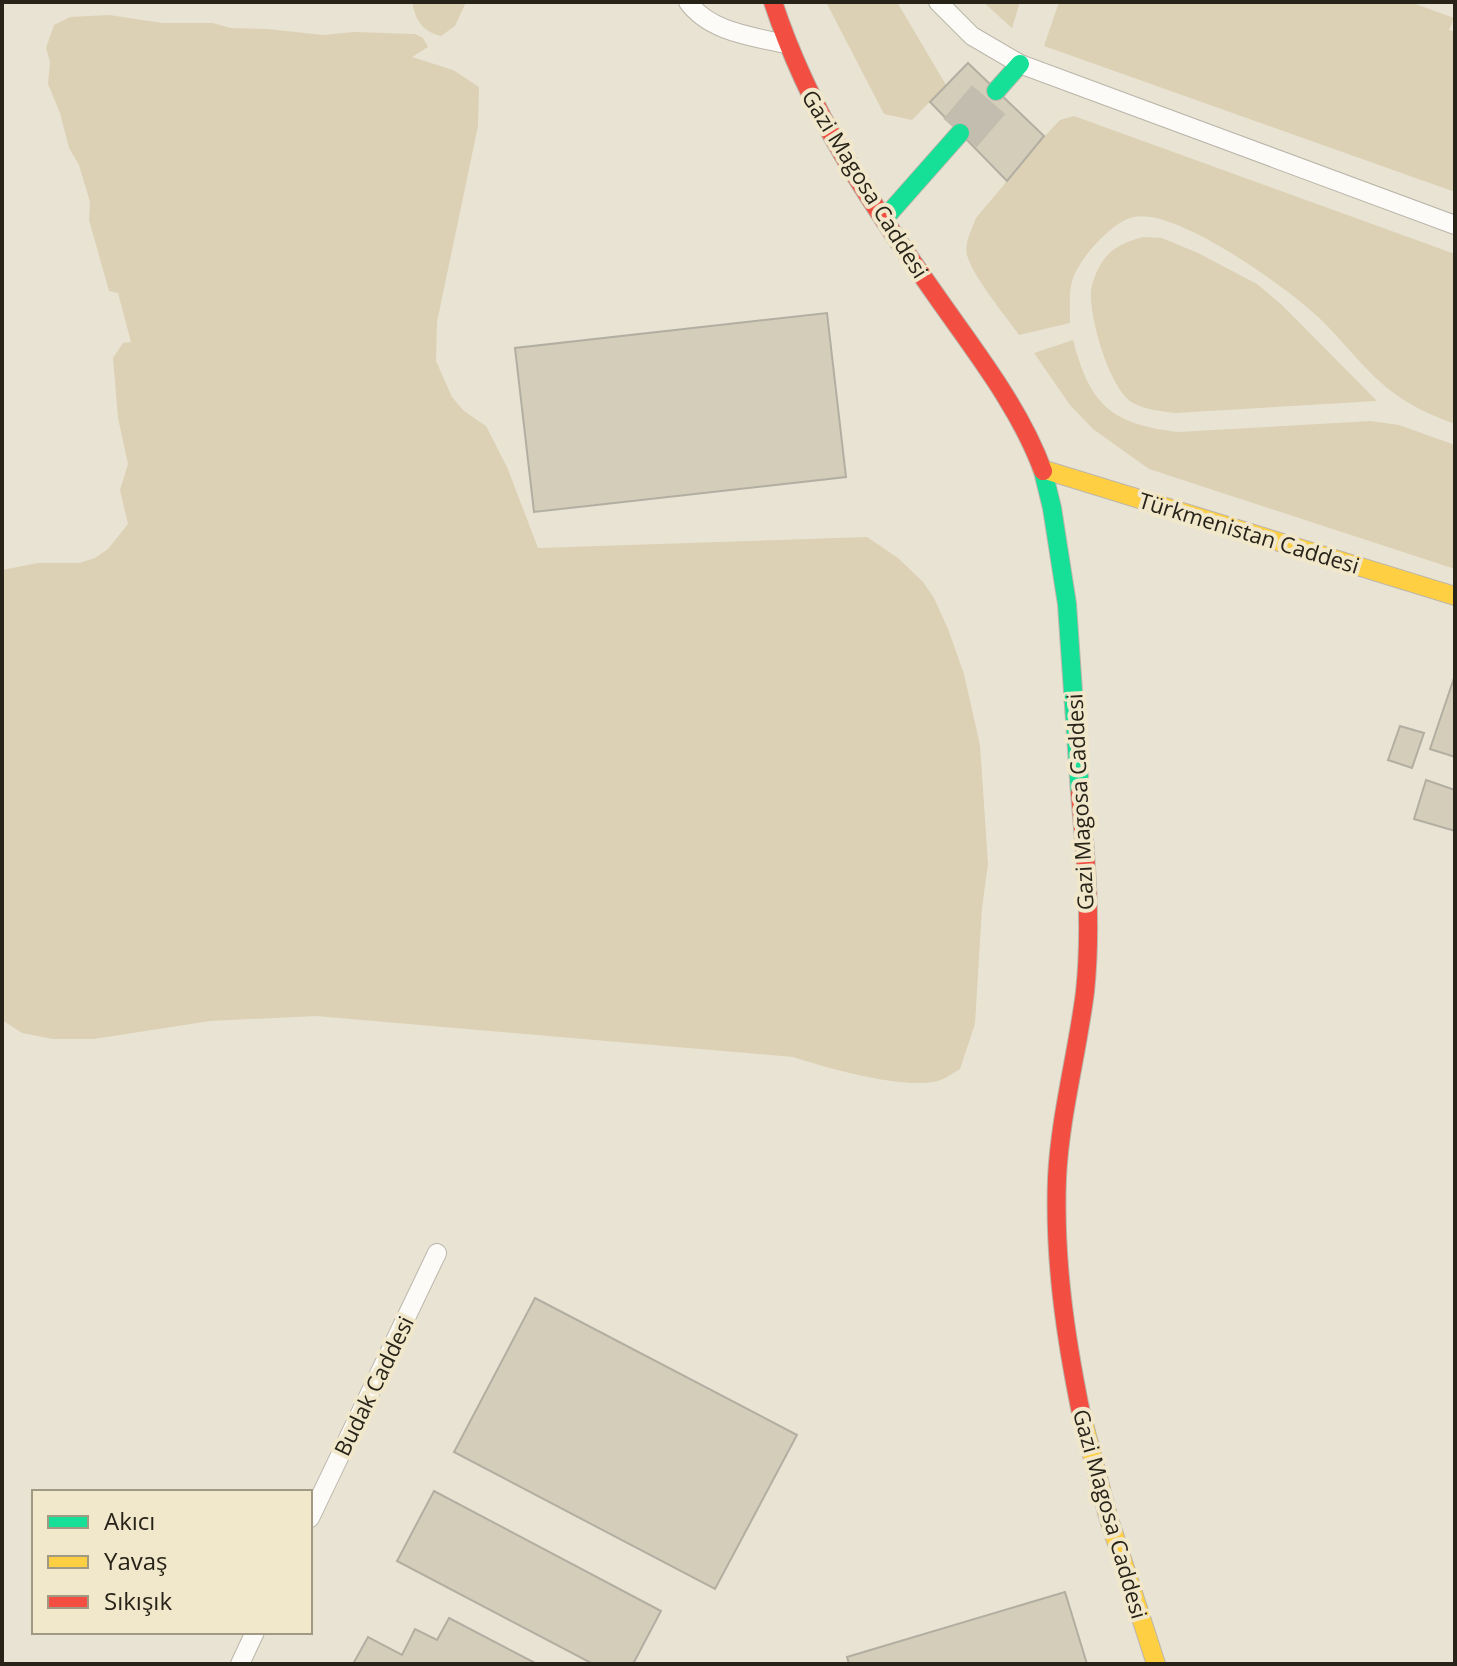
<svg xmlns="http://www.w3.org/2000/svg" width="1457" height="1666" viewBox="0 0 1457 1666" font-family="'Open Sans',sans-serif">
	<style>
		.green { fill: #dcd1b5 }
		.building { fill: #d4cdb9; stroke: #b2aea2; stroke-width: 2 }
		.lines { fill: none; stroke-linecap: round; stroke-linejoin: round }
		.secondary-tunnel { stroke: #c2bdae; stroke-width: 44; stroke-dasharray: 44 22; stroke-linecap: butt }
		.lane-casing { stroke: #bbb6aa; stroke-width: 20 }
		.fast-casing { stroke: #bbb6aa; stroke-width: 20 }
		.slow-casing { stroke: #bbb6aa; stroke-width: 20 }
		.jam-casing { stroke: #bbb6aa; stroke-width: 20 }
		.lane { stroke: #fcfbf8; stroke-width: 18 }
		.fast { stroke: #16e098; stroke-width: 18 }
		.slow { stroke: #ffcf43; stroke-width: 18 }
		.jam { stroke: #f24e42; stroke-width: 18 }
		.labels { text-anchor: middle; stroke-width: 8; stroke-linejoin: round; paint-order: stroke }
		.street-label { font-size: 22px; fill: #272319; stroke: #f1e7cb }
	</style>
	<rect width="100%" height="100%" fill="#e9e3d3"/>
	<path class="green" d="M 412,2 L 466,2 L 455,26 L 441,36 C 422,31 416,21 412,2 Z
		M 826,2 L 897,2 L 946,85 L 912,120 L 884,114 Z
		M 983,2 L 1020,2 L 1012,28 Z
		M 1059,2 L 1410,2 L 1454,18 L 1449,30 L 1455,32 L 1455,192 L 1044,46 Z
		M 109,15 L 162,23 L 212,23 L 231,28 L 268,29 L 323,35 L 354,32 L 415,34 L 423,38 L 428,47 L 412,57 L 453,70 L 479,87 L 478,126 L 437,322 L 436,361 L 452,397 L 464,411 L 486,426 L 507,467 L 538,548 L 867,537 L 898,558 L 923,582 L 934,598 L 948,629 L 964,674 L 980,745 L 988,864 L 982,908 L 975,1024 L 960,1069 C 953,1073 945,1079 938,1081 C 904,1090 827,1068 793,1057 L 316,1016 L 210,1021 L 94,1039 L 53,1039 L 22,1033 L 2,1020 L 2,570 L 38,563 L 79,563 L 95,558 L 108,549 L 128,524 L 120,490 L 128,464 L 118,418 L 113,358 L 123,343 L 131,342 L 118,293 L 109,291 L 89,220 L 90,202 L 79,165 L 69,148 L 60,113 L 48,84 L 50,62 L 46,48 L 54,25 L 70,17 Z
		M 1074,116 L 1455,254 L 1455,424 C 1430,415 1406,404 1386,387 C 1358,364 1337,332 1309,309 C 1278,282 1175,208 1134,217 C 1124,219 1116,225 1108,232 C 1094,244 1074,267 1071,286 C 1069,297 1070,311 1070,323 L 1019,335 C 1005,315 973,277 967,255 C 964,243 972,229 976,218 L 1045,136 L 1060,120 Z
		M 1143,237 L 1162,238 L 1198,253 L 1257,284 L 1282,305 L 1377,401 L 1175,413 C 1161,411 1146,410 1133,403 C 1109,389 1089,316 1091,291 C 1092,282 1097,270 1102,262 C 1112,247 1126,242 1143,237 Z
		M 1073,340 C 1090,405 1111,424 1178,432 L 1371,421 L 1399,425 L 1455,445 L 1455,569 L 1149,469 L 1093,429 L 1070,405 L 1034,353 Z"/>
	<path class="building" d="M 968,63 L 1044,136 L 1007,181 L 930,102 Z
		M 827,313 L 846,477 L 534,512 L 515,348 Z
		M 1455,675 L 1455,757 L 1430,749 Z
		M 1400,726 L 1424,733 L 1412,768 L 1388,760 Z
		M 1426,780 L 1455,790 L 1455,831 L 1414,819 Z
		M 535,1298 L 797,1435 L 715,1589 L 454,1452 Z
		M 434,1491 L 661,1611 L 633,1664 L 593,1664 L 397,1561 Z
		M 1065,1592 L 1087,1664 L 849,1664 L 847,1657 Z
		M 449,1618 L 537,1664 L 353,1664 L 368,1637 L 402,1655 L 415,1629 L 437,1640 Z"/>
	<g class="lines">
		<path class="secondary-tunnel" d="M 960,133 L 996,91"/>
		<defs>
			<path id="lane" d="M 688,2 C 710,32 751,36 785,44
				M 938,2 L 972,36 L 1020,64 L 1455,225
				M 310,1518 L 437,1253
				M 240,1664 L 255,1632"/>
			<path id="fast" d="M 996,91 L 1020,64
				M 884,219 L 960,133
				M 1043,471 L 1052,508 L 1067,604 L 1080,793"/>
			<path id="slow" d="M 1042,469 L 1455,596
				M 1081,1413 L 1108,1516 L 1156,1664"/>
			<path id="jam" d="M 773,2 C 810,114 868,199 935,294 C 974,350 1019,406 1043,471
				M 1080,793 C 1086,859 1092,926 1085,992 C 1077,1055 1060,1116 1057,1178 C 1054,1258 1065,1335 1081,1413"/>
		</defs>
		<use href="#lane" class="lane-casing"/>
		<use href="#fast" class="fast-casing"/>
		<use href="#slow" class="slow-casing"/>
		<use href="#jam" class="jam-casing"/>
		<use href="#lane" class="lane"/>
		<use href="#fast" class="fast"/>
		<use href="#slow" class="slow"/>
		<use href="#jam" class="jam"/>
	</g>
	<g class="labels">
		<g class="street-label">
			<text transform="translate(865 184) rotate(58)" y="8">Gazi Magosa Caddesi</text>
			<text transform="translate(1249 533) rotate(17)" y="8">Türkmenistan Caddesi</text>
			<text transform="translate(1080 802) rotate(-93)" y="8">Gazi Magosa Caddesi</text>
			<text transform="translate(374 1386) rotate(-64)" y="8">Budak Caddesi</text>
			<text transform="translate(1110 1514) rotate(74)" y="8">Gazi Magosa Caddesi</text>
		</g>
	</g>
	<rect width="1457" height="1666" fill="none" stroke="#272319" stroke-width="8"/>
	<rect x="32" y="1490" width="280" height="144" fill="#f1e7cb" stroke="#a09984" stroke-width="2"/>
	<rect x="48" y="1516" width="40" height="12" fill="#16e098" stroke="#a09984" stroke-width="2"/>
	<text x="104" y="1530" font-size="24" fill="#272319">Akıcı</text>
	<rect x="48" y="1556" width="40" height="12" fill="#ffcf43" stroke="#a09984" stroke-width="2"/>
	<text x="104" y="1570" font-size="24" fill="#272319">Yavaş</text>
	<rect x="48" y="1596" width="40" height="12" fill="#f24e42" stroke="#a09984" stroke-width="2"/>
	<text x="104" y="1610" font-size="24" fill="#272319">Sıkışık</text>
</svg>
